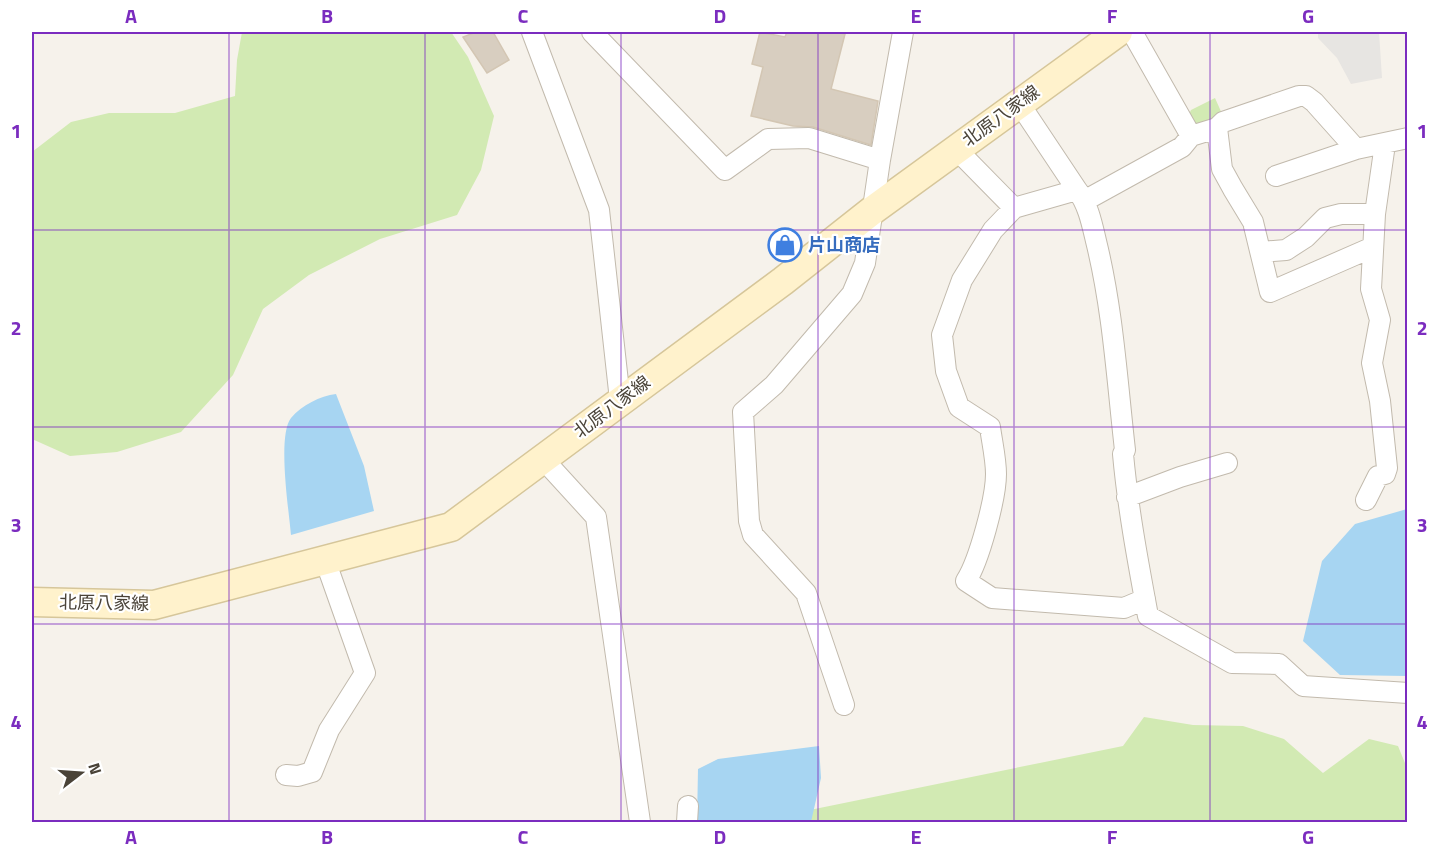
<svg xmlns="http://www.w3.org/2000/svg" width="1439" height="854" viewBox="0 0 1439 854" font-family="'Titillium Web','Noto Sans JP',sans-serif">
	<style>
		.green { fill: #d2eab3 }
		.parking { fill: #e7e5e2 }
		.water { fill: #a7d5f2 }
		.building { fill: #d8cec0; stroke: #d3c6b3; stroke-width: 1.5 }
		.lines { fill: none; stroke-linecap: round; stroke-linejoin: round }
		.street-casing { stroke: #c2baad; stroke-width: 22 }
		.secondary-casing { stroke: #d6c69a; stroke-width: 31 }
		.street { stroke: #fff; stroke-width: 20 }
		.secondary { stroke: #fff2cc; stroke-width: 28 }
		.grid { fill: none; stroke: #7b2cbf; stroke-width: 1.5; stroke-opacity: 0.55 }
		.labels { text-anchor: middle; stroke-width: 4.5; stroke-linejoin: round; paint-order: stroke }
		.street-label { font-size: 18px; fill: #4a4338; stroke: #fff }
		.shop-label { font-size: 18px; font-weight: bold; fill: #366cbe; stroke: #fff; text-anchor: start }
		.neatline { fill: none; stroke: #7b2cbf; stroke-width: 2 }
		.grid-label { font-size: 20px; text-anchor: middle; font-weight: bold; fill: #7b2cbf }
	</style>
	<rect width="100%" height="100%" fill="#f6f2eb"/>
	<path class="green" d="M 242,32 L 451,32 L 468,57 L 494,116 L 481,170 L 457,215 L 380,239 L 309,275 L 263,309 L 233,375 L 181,432 L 117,452 L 70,456 L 32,439 L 32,152 L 71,122 L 109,113 L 175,113 L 235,96 L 237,60 Z
		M 1215,98 L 1223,116 L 1197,130 L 1186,120 L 1191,110 Z
		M 1144,717 L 1193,725 L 1243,726 L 1284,739 L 1323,773 L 1369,739 L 1398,746 L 1407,768 L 1407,822 L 751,822 L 1123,746 Z"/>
	<path class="parking" d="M 1318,32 L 1379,32 L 1382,78 L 1351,84 L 1337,58 L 1318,38 Z"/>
	<path class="water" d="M 336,394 L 364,466 L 374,511 L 291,535 C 289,511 277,436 291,418 C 302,405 320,396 336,394 Z
		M 1407,509 L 1407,676 L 1340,675 L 1303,641 L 1322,561 L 1355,524 Z
		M 819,746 L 821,778 L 811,822 L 697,822 L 698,769 L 718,759 Z"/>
	<path class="building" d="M 476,32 L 493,32 L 509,60 L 487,73 L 463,37 Z
		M 760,32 L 785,37 L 787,32 L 835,32 L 845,34 L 831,89 L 878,101 L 871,145 L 813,127 L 793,126 L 751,116 L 763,67 L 752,64 Z
		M 787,229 L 798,248 L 783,260 L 771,238 Z"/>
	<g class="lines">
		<defs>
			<path id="street" d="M 532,32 L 599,210 L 620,400
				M 592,32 L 725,170 L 768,139 L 809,138 L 880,160
				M 1132,32 L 1191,136
				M 1019,103 L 1077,190
				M 1217,128 L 1222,169 L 1233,189 L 1253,222 L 1270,292 L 1373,247
				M 956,149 L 1014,208
				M 1276,176 L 1356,149 L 1408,138
				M 1084,201 L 1182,147 L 1191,136 L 1217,128 L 1223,122 L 1299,96 L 1306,96 L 1314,102 L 1356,149
				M 1261,252 L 1286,250 L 1306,237 L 1325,218 L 1341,214 L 1375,214
				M 543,459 L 596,517 L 640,822
				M 1127,497 L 1180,477 L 1227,463
				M 1366,500 L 1378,476 L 1385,474 L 1387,468 L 1380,401 L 1372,363 L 1380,320 L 1371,289 L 1375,214 L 1385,144
				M 1145,599 L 1124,608 L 992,598 L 966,581 C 979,561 996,498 996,474 C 996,459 992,442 990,427 L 959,407 L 946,371 L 942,335 L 962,280 L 993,230 L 1014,208 L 1077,190 C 1088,204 1092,224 1096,241 C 1113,310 1117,380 1125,450 L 1123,454 C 1128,509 1138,562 1148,616 L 1232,663 L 1279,664 L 1303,686 L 1408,693
				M 844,705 L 806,593 L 753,535 L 749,521 L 743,412 L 774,385 L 852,294 L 865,263 L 880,160 L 903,32
				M 286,775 L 298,776 L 312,772 L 329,730 L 365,673 L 325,560
				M 687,822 L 688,806"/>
			<path id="secondary" d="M 32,602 L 154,605 L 451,527 L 783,281 L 873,210 L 1118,32"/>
		</defs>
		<use href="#street" class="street-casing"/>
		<use href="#secondary" class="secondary-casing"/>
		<use href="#street" class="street"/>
		<use href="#secondary" class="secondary"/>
	</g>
	<path class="grid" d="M 229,32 L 229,822M 425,32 L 425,822M 621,32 L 621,822M 818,32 L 818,822M 1014,32 L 1014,822M 1210,32 L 1210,822M 32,230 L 1408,230M 32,427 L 1408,427M 32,624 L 1408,624"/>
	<defs>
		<symbol id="shop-ring" viewBox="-11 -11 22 22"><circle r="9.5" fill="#fff" stroke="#3f7fe0" stroke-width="1.5"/><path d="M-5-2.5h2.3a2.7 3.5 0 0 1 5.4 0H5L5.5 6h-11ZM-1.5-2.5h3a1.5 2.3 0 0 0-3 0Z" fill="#3f7fe0"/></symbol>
	</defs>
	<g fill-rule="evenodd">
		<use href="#shop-ring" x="766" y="226" width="38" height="38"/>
	</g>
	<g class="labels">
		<g class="street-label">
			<text transform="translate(1001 116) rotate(-36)" y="6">北原八家線</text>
			<text transform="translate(612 407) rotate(-37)" y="6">北原八家線</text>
			<text transform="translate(104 603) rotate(1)" y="6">北原八家線</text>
		</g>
		<g class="shop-label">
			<text x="808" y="251">片山商店</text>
		</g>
	</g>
	<rect width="1439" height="854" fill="none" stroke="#ffffff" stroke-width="66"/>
	<g transform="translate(81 773) rotate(73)" stroke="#ffffff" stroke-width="4.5" paint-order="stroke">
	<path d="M0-4.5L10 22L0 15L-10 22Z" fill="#4a4338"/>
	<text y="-9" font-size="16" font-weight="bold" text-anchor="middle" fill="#4a4338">N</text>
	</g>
	<rect x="33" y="33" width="1373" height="788" class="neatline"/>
	<g class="grid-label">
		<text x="131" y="23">A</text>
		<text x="327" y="23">B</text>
		<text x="523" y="23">C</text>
		<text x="720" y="23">D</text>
		<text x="916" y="23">E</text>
		<text x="1112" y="23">F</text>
		<text x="1308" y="23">G</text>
		<text x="16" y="138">1</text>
		<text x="1422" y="138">1</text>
		<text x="16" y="335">2</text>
		<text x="1422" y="335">2</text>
		<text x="16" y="532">3</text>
		<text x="1422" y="532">3</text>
		<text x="16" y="729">4</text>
		<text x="1422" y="729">4</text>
		<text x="131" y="844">A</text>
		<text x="327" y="844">B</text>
		<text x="523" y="844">C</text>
		<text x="720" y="844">D</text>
		<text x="916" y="844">E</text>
		<text x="1112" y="844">F</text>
		<text x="1308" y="844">G</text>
	</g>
</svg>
